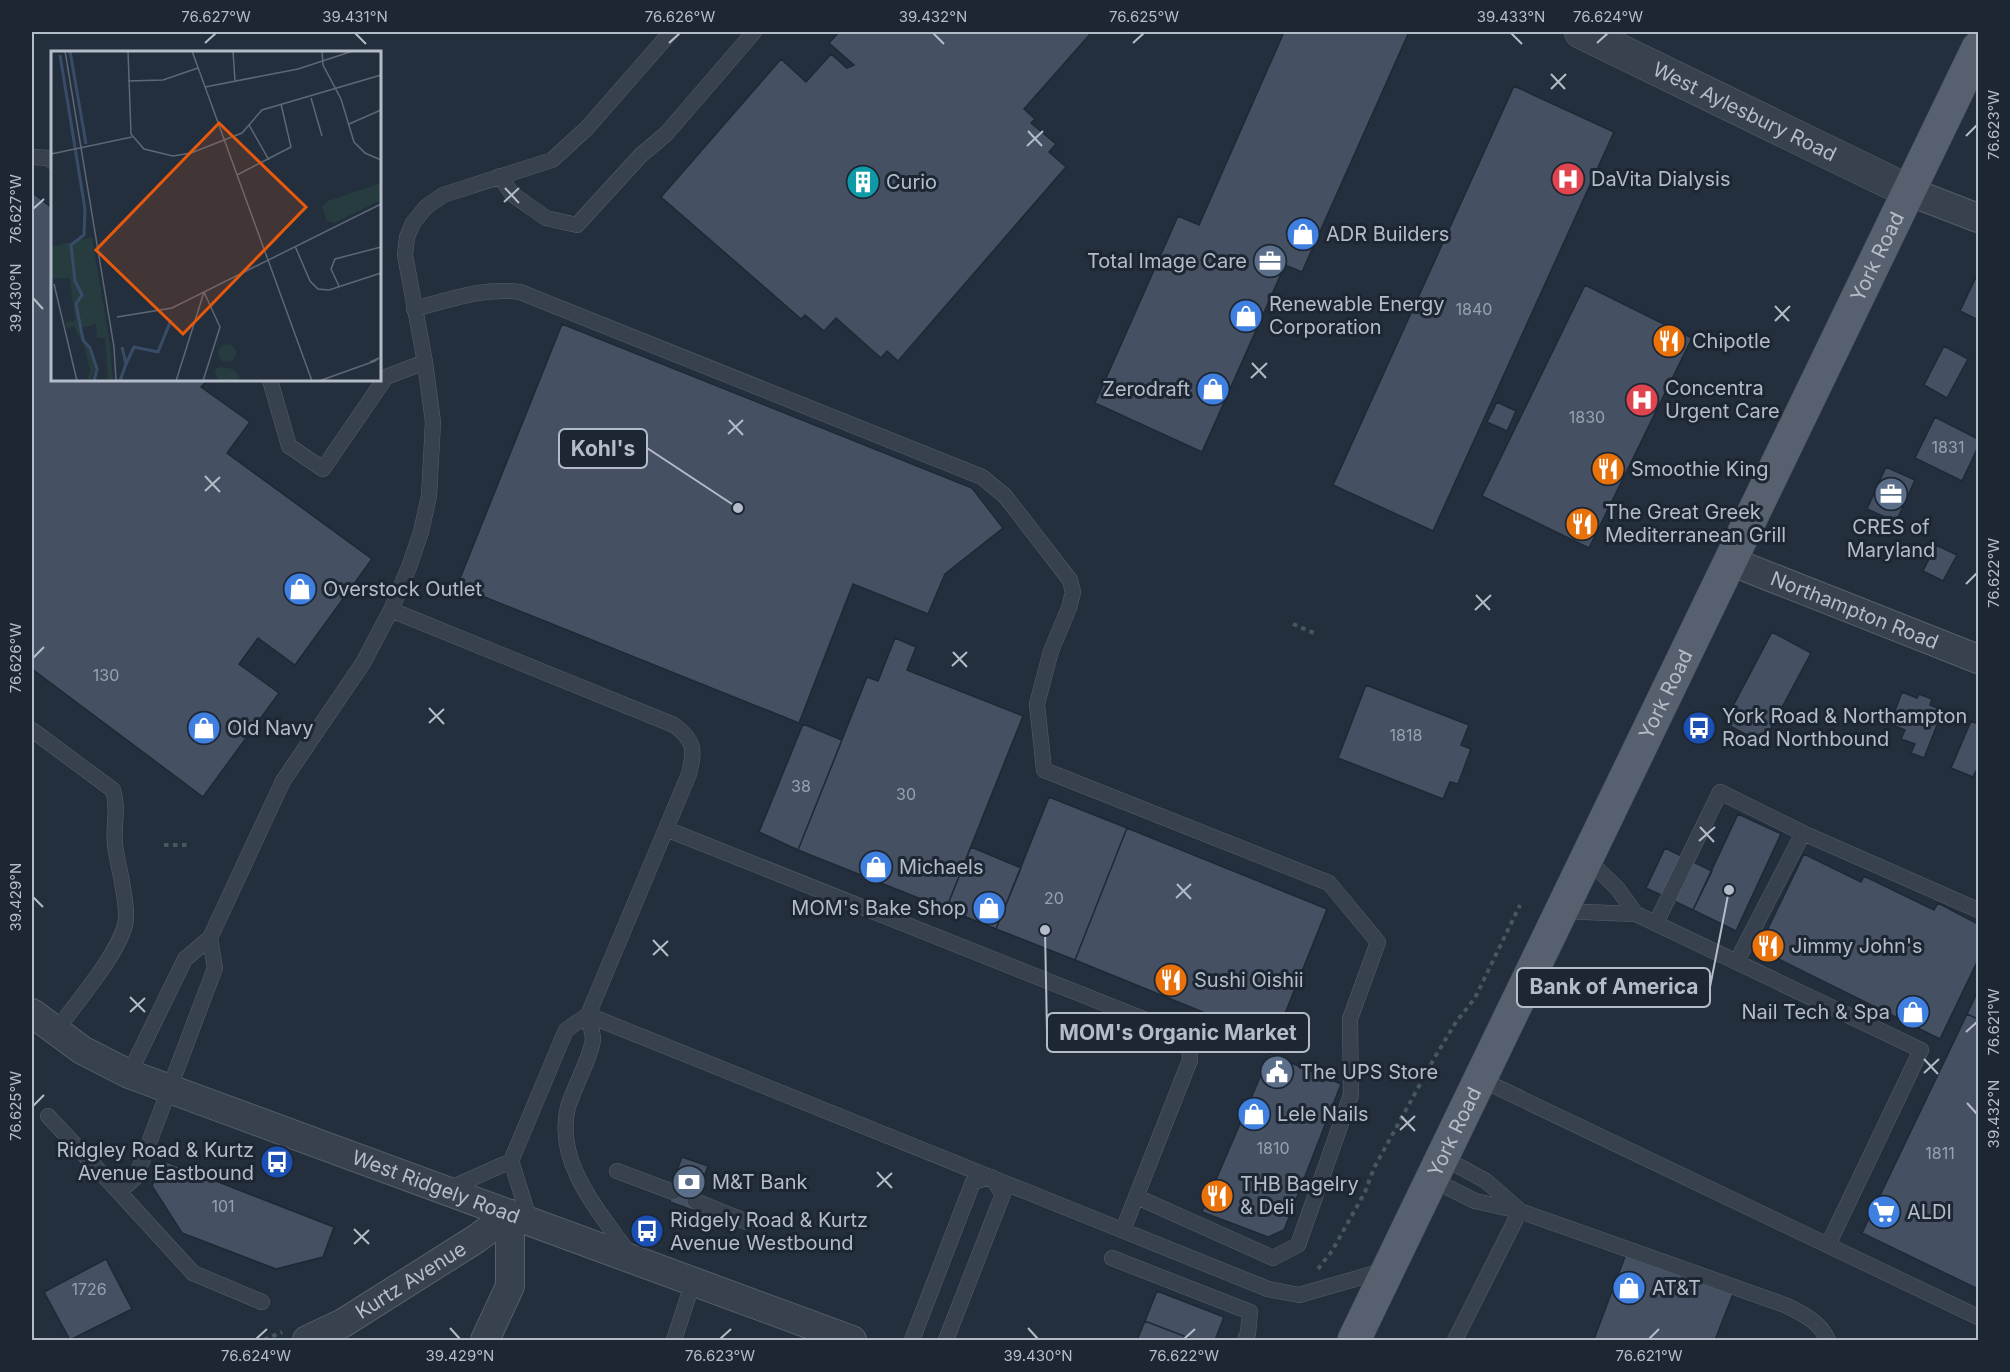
<svg xmlns="http://www.w3.org/2000/svg" width="2010" height="1372" viewBox="0 0 2010 1372" font-family="Inter,sans-serif">
	<style>
		.building { fill: #455162; stroke: #1f2835; stroke-width: 1.5 }
		.lines { fill: none; stroke-linecap: round; stroke-linejoin: round }
		.service-casing { stroke: #565f6c; stroke-width: 16 }
		.minor-casing { stroke: #565f6c; stroke-width: 30 }
		.tertiary-casing { stroke: #565f6c; stroke-width: 34 }
		.primary-casing { stroke: #414a57; stroke-width: 34 }
		.path { stroke: #44595c; stroke-width: 4; stroke-dasharray: 4.5 4.5; stroke-linecap: butt }
		.service { stroke: #38414e; stroke-width: 15 }
		.minor { stroke: #38414e; stroke-width: 28 }
		.tertiary { stroke: #38414e; stroke-width: 33 }
		.primary { stroke: #56606e; stroke-width: 33 }
		.ticks { fill: none; stroke: #b4bcc9; stroke-width: 2 }
		.labels { text-anchor: middle; stroke-width: 6; stroke-linejoin: round; paint-order: stroke }
		.number-label { font-size: 16px; fill: #98a1af }
		.street-label { font-size: 20px; fill: #b4bcc9; stroke: #1d2633 }
		.poi-label { font-size: 20px; fill: #b4bcc9; stroke: #1d2633; text-anchor: start }
		.inset-river { fill: none; stroke: #394c67; stroke-width: 3 }
		.inset-road { fill: none; stroke: #5e6776; stroke-width: 1.5 }
		.view { fill: #e8590c; fill-opacity: 0.15; stroke: #e8590c; stroke-width: 3 }
		.inset-edge { fill: none; stroke: #b4bcc9; stroke-width: 3 }
		.leader { fill: none; stroke: #b4bcc9; stroke-width: 2 }
		.callout-dot { fill: #b4bcc9; stroke: #1d2633; stroke-width: 2 }
		.callout { fill: #1d2633; stroke: #b4bcc9; stroke-width: 2 }
		.callout-label { font-size: 21px; text-anchor: middle; font-weight: bold; fill: #b4bcc9 }
		.neatline { fill: none; stroke: #b4bcc9; stroke-width: 2 }
		.ticks-label { font-size: 15px; text-anchor: middle; fill: #b4bcc9 }
	</style>
	<rect width="100%" height="100%" fill="#242f3e"/>
	<path class="building" d="M 839,32 L 1092,32 L 1024,109 L 1035,119 L 1031,123 L 1056,144 L 1049,152 L 1066,167 L 898,361 L 887,351 L 881,358 L 836,318 L 824,331 L 805,315 L 801,319 L 661,197 L 781,59 L 806,82 L 831,54 L 847,68 L 854,65 L 829,43 Z
		M 1284,32 L 1409,32 L 1302,272 L 1285,265 L 1202,452 L 1095,403 L 1178,216 L 1199,225 Z
		M 1514,86 L 1614,132 L 1433,531 L 1333,485 Z
		M 34,194 L 52,208 L 52,380 L 208,380 L 201,387 L 250,422 L 227,453 L 372,559 L 295,665 L 258,638 L 239,664 L 279,693 L 203,797 L 32,669 L 32,195 Z
		M 1975,279 L 1978,280 L 1978,320 L 1960,311 Z
		M 1585,285 L 1692,338 L 1589,548 L 1482,496 Z
		M 562,324 L 972,488 L 1003,528 L 945,574 L 928,614 L 853,584 L 799,723 L 457,586 Z
		M 1944,346 L 1968,359 L 1947,398 L 1924,385 Z
		M 1497,402 L 1516,411 L 1507,431 L 1487,422 Z
		M 1935,417 L 1978,439 L 1978,447 L 1962,481 L 1915,458 Z
		M 1886,467 L 1915,480 L 1896,522 L 1867,509 Z
		M 1936,545 L 1957,555 L 1943,581 L 1923,571 Z
		M 1772,632 L 1811,653 L 1763,743 L 1724,723 Z
		M 895,638 L 916,647 L 907,670 L 1023,716 L 946,909 L 798,850 L 867,677 L 878,681 Z
		M 1366,685 L 1469,725 L 1461,745 L 1471,749 L 1458,784 L 1450,782 L 1443,799 L 1338,758 Z
		M 1902,692 L 1917,698 L 1919,694 L 1932,699 L 1930,705 L 1943,710 L 1924,758 L 1911,753 L 1915,744 L 1901,739 L 1905,730 L 1890,724 Z
		M 1971,721 L 1978,724 L 1978,767 L 1973,777 L 1951,768 Z
		M 803,724 L 842,740 L 798,850 L 759,832 Z
		M 1049,797 L 1127,828 L 1075,960 L 996,929 Z
		M 1738,814 L 1781,834 L 1736,931 L 1693,910 Z
		M 1127,828 L 1327,909 L 1274,1041 L 1075,960 Z
		M 971,847 L 1021,868 L 996,929 L 946,909 Z
		M 1665,848 L 1712,871 L 1693,910 L 1646,888 Z
		M 1804,854 L 1861,882 L 1864,876 L 1934,910 L 1938,903 L 1978,924 L 1978,960 L 1940,1039 L 1758,949 Z
		M 1978,991 L 1978,1019 L 1967,1014 Z
		M 1967,1014 L 1978,1019 L 1978,1289 L 1862,1233 Z
		M 1270,1054 L 1341,1084 L 1284,1230 L 1268,1237 L 1202,1212 Z
		M 682,1157 L 708,1166 L 692,1210 L 670,1202 L 681,1171 L 677,1170 Z
		M 162,1160 L 334,1227 L 323,1257 L 276,1269 L 182,1233 L 152,1186 Z
		M 1626,1254 L 1733,1294 L 1715,1340 L 1594,1339 Z
		M 106,1259 L 132,1309 L 70,1340 L 44,1292 Z
		M 1157,1291 L 1224,1317 L 1215,1340 L 1194,1340 L 1145,1321 Z
		M 1145,1321 L 1194,1340 L 1137,1340 Z"/>
	<g class="lines">
		<defs>
			<path id="service" d="M 32,157 L 49,158 L 52,161
				M 500,176 L 512,194 L 546,218 L 577,225 L 641,155 L 666,134 L 754,32
				M 414,309 C 450,300 483,287 520,292 L 982,477 L 1005,496 L 1070,580 L 1073,592 L 1069,608 L 1051,651 L 1037,704 L 1044,770 L 1329,883 L 1378,942 L 1350,1019 L 1351,1095 L 1298,1245 L 1273,1258 L 1137,1197
				M 270,380 L 289,446 L 323,469 L 386,377 L 425,362
				M 391,610 L 674,725 C 695,741 695,749 689,774 L 588,1015 C 590,1023 592,1031 593,1038 C 593,1052 573,1090 568,1107 C 554,1163 600,1212 630,1255
				M 32,730 L 113,790 C 119,808 113,826 115,845 C 118,867 127,897 126,918 C 125,947 74,1005 56,1031
				M 666,829 L 1176,1032 C 1186,1040 1190,1046 1190,1060 L 1123,1230
				M 1586,858 L 1617,888 L 1636,914
				M 1560,911 L 1636,914 L 1921,1050 L 1828,1245
				M 1656,923 L 1720,792 L 1803,833
				M 210,938 L 215,968 L 136,1177 L 119,1192 L 193,1273 L 262,1302
				M 1737,961 L 1803,833 L 1978,910
				M 588,1015 L 1268,1289 L 1299,1295 L 1386,1270
				M 129,1074 L 185,959 L 210,938 L 283,781 L 363,663 L 391,610 L 409,567 L 421,532 L 429,496 L 433,422 L 425,362 L 405,255 L 407,237 L 413,223 L 426,207 L 443,195 L 552,160 L 587,128 L 671,32
				M 1480,1079 L 1978,1317
				M 48,1116 L 119,1192
				M 1442,1157 L 1486,1181 L 1518,1209
				M 617,1171 L 673,1192
				M 1431,1179 L 1475,1201 L 1520,1211 L 1785,1305 C 1802,1313 1820,1322 1828,1340
				M 446,1190 L 511,1161
				M 695,1201 L 747,1222
				M 530,1221 L 511,1161 L 566,1030 L 588,1015
				M 1112,1258 L 1250,1312 L 1248,1333 L 1245,1340
				M 674,1340 L 693,1282
				M 912,1340 L 973,1182 L 991,1177 L 1003,1194 L 946,1340
				M 1455,1340 L 1520,1211"/>
			<g id="minor">
				<path d="M 1908,191 L 1978,218"/>
				<path id="s1" d="M 1730,561 L 1978,659"/>
				<path id="s2" d="M 32,1013 L 82,1050 L 129,1074 L 852,1340"/>
				<path id="s3" d="M 307,1340 L 343,1323 L 476,1239 L 510,1214"/>
				<path d="M 485,1340 L 510,1286 L 510,1214"/>
			</g>
			<g id="tertiary">
				<path id="s4" d="M 1581,32 L 1908,191"/>
			</g>
			<g id="primary">
				<path id="s5" d="M 1354,1340 L 1978,48"/>
			</g>
		</defs>
		<use href="#service" class="service-casing"/>
		<use href="#minor" class="minor-casing"/>
		<use href="#tertiary" class="tertiary-casing"/>
		<use href="#primary" class="primary-casing"/>
		<path class="path" d="M 1293,624 L 1314,633
			M 164,845 L 191,845
			M 1318,1269 L 1332,1251 L 1365,1192 L 1374,1168 L 1435,1057 L 1456,1022 L 1475,998 L 1520,905
			M 264,1340 L 282,1332"/>
		<use href="#service" class="service"/>
		<use href="#minor" class="minor"/>
		<use href="#tertiary" class="tertiary"/>
		<use href="#primary" class="primary"/>
	</g>
	<path class="ticks" d="M 355,33 L 366,44M 933,33 L 944,44M 1511,33 L 1522,44M 205,43 L 216,33M 669,43 L 680,33M 1133,43 L 1144,33M 1597,43 L 1608,33M 1551,74 L 1565,89M 1551,89 L 1566,74M 1028,131 L 1042,146M 1966,136 L 1977,125M 1027,146 L 1043,131M 505,188 L 519,203M 504,202 L 519,188M 33,209 L 44,199M 33,298 L 43,309M 1775,306 L 1789,321M 1775,321 L 1790,306M 1252,363 L 1266,378M 1251,378 L 1267,363M 729,420 L 743,435M 728,434 L 743,420M 205,476 L 220,492M 205,491 L 220,477M 1966,584 L 1977,573M 1476,595 L 1490,610M 1475,610 L 1491,595M 953,652 L 967,667M 33,658 L 44,647M 952,666 L 967,652M 429,708 L 444,724M 429,723 L 444,709M 1700,827 L 1714,842M 1699,841 L 1715,827M 1177,884 L 1191,899M 33,897 L 43,907M 1176,898 L 1191,884M 653,940 L 668,956M 653,955 L 668,941M 130,997 L 145,1012M 130,1012 L 145,998M 1966,1032 L 1977,1022M 1924,1059 L 1938,1074M 1924,1073 L 1939,1059M 1967,1103 L 1977,1114M 33,1106 L 44,1095M 1401,1116 L 1415,1131M 1400,1130 L 1415,1116M 877,1172 L 892,1188M 877,1187 L 892,1173M 354,1229 L 369,1244M 354,1244 L 369,1230M 450,1328 L 460,1339M 1028,1328 L 1038,1339M 256,1339 L 267,1329M 720,1339 L 731,1329M 1184,1339 L 1195,1329M 1649,1339 L 1659,1329"/>
	<defs>
		<symbol id="hospital-disc" viewBox="-11 -11 22 22"><circle r="9.5" fill="#e0444e" stroke="#1d2633"/><path d="M-5-5h3v3.5h4V-5h3V5h-3V1.5h-4V5h-3Z" fill="#fff"/></symbol>
		<symbol id="building-disc" viewBox="-11 -11 22 22"><circle r="9.5" fill="#0f9aa8" stroke="#1d2633"/><path d="M-4-6H4V6H1V3H-1V6H-4ZM-2.5-4.3h1.7v1.8h-1.7ZM.8-4.3h1.7v1.8H.8ZM-2.5-1h1.7V.8h-1.7ZM.8-1h1.7V.8H.8Z" fill="#fff"/></symbol>
		<symbol id="shop-disc" viewBox="-11 -11 22 22"><circle r="9.5" fill="#3f7fe0" stroke="#1d2633"/><path d="M-5-2.5h2.3a2.7 3.5 0 0 1 5.4 0H5L5.5 6h-11ZM-1.5-2.5h3a1.5 2.3 0 0 0-3 0Z" fill="#fff"/></symbol>
		<symbol id="office-disc" viewBox="-11 -11 22 22"><circle r="9.5" fill="#5c6f8a" stroke="#1d2633"/><path d="M-6-3h4V-5.5h4V-3h4V5H-6ZM-1-4.5V-3h2v-1.5ZM-6 0V1H6V0Z" fill="#fff"/></symbol>
		<symbol id="restaurant-disc" viewBox="-11 -11 22 22"><circle r="9.5" fill="#e8710a" stroke="#1d2633"/><path d="M-5-6h1v4h1v-4h1v4h1v-4h1v5L-1.5 .5V6h-2V.5L-5-1ZM5-6V6H3V1.5H1.5Q1.5-4 5-6Z" fill="#fff"/></symbol>
		<symbol id="bus-disc" viewBox="-11 -11 22 22"><circle r="9.5" fill="#1a4fb4" stroke="#1d2633"/><path d="M-5-6H5V4H4V6H2V4H-2V6H-4V4H-5ZM-3.5-4V0h7V-4ZM-3.5 1.2v1.5H-2V1.2ZM2 1.2v1.5H3.5V1.2Z" fill="#fff"/></symbol>
		<symbol id="civic-disc" viewBox="-11 -11 22 22"><circle r="9.5" fill="#5c6f8a" stroke="#1d2633"/><path d="M-.6-6.5H3V-4.5H.6V-3L4-1V1h2V6H-6V1h2V-1L-.6-3ZM-1.2 2.5V6h2.4V2.5Z" fill="#fff"/></symbol>
		<symbol id="bank-disc" viewBox="-11 -11 22 22"><circle r="9.5" fill="#5c6f8a" stroke="#1d2633"/><path d="M-6-4H6V4H-6ZM0-2.3a2.3 2.3 0 1 0 0 4.6a2.3 2.3 0 1 0 0-4.6Z" fill="#fff"/></symbol>
		<symbol id="supermarket-disc" viewBox="-11 -11 22 22"><circle r="9.5" fill="#3f7fe0" stroke="#1d2633"/><path d="M-6-5.5h2.5l.6 2H6L4.5 2H-2.5L-4.4-4H-6ZM-1.5 3.2a1.3 1.3 0 1 0 .1 0ZM3 3.2a1.3 1.3 0 1 0 .1 0Z" fill="#fff"/></symbol>
	</defs>
	<g fill-rule="evenodd">
		<use href="#hospital-disc" x="1549" y="160" width="38" height="38"/>
		<use href="#building-disc" x="844" y="163" width="38" height="38"/>
		<use href="#shop-disc" x="1284" y="215" width="38" height="38"/>
		<use href="#office-disc" x="1251" y="242" width="38" height="38"/>
		<use href="#shop-disc" x="1227" y="297" width="38" height="38"/>
		<use href="#restaurant-disc" x="1650" y="322" width="38" height="38"/>
		<use href="#shop-disc" x="1194" y="370" width="38" height="38"/>
		<use href="#hospital-disc" x="1623" y="381" width="38" height="38"/>
		<use href="#restaurant-disc" x="1589" y="450" width="38" height="38"/>
		<use href="#office-disc" x="1872" y="475" width="38" height="38"/>
		<use href="#restaurant-disc" x="1563" y="505" width="38" height="38"/>
		<use href="#shop-disc" x="281" y="570" width="38" height="38"/>
		<use href="#shop-disc" x="185" y="709" width="38" height="38"/>
		<use href="#bus-disc" x="1680" y="709" width="38" height="38"/>
		<use href="#shop-disc" x="857" y="848" width="38" height="38"/>
		<use href="#shop-disc" x="970" y="889" width="38" height="38"/>
		<use href="#restaurant-disc" x="1749" y="927" width="38" height="38"/>
		<use href="#restaurant-disc" x="1152" y="961" width="38" height="38"/>
		<use href="#shop-disc" x="1894" y="993" width="38" height="38"/>
		<use href="#civic-disc" x="1258" y="1053" width="38" height="38"/>
		<use href="#shop-disc" x="1235" y="1095" width="38" height="38"/>
		<use href="#bus-disc" x="258" y="1143" width="38" height="38"/>
		<use href="#bank-disc" x="670" y="1163" width="38" height="38"/>
		<use href="#restaurant-disc" x="1198" y="1177" width="38" height="38"/>
		<use href="#supermarket-disc" x="1865" y="1193" width="38" height="38"/>
		<use href="#bus-disc" x="628" y="1212" width="38" height="38"/>
		<use href="#shop-disc" x="1610" y="1269" width="38" height="38"/>
	</g>
	<g class="labels">
		<g class="number-label">
			<text x="1474" y="315">1840</text>
			<text x="1587" y="423">1830</text>
			<text x="1948" y="453">1831</text>
			<text x="106" y="681">130</text>
			<text x="1406" y="741">1818</text>
			<text x="801" y="792">38</text>
			<text x="906" y="800">30</text>
			<text x="1054" y="904">20</text>
			<text x="1273" y="1154">1810</text>
			<text x="1940" y="1159">1811</text>
			<text x="223" y="1212">101</text>
			<text x="89" y="1295">1726</text>
		</g>
		<g class="street-label">
			<text dy="7" stroke="none"><textPath href="#s4" startOffset="182">West Aylesbury Road</textPath></text>
			<text dy="7" stroke="none"><textPath href="#s5" startOffset="1203">York Road</textPath></text>
			<text dy="7" stroke="none"><textPath href="#s1" startOffset="134">Northampton Road</textPath></text>
			<text dy="7" stroke="none"><textPath href="#s5" startOffset="717">York Road</textPath></text>
			<text dy="7" stroke="none"><textPath href="#s5" startOffset="231">York Road</textPath></text>
			<text dy="7" stroke="none"><textPath href="#s2" startOffset="442">West Ridgely Road</textPath></text>
			<text dy="7" stroke="none"><textPath href="#s3" startOffset="120">Kurtz Avenue</textPath></text>
		</g>
		<g class="poi-label">
			<text x="1591" y="186">DaVita Dialysis</text>
			<text x="886" y="189">Curio</text>
			<text x="1326" y="241">ADR Builders</text>
			<text x="1247" y="268" text-anchor="end">Total Image Care</text>
			<text x="1269" y="311">Renewable Energy<tspan x="1269" dy="23">Corporation</tspan></text>
			<text x="1692" y="348">Chipotle</text>
			<text x="1665" y="395">Concentra<tspan x="1665" dy="23">Urgent Care</tspan></text>
			<text x="1190" y="396" text-anchor="end">Zerodraft</text>
			<text x="1631" y="476">Smoothie King</text>
			<text x="1605" y="519">The Great Greek<tspan x="1605" dy="23">Mediterranean Grill</tspan></text>
			<text x="1891" y="534" text-anchor="middle">CRES of<tspan x="1891" dy="23">Maryland</tspan></text>
			<text x="323" y="596">Overstock Outlet</text>
			<text x="1722" y="723">York Road &amp; Northampton<tspan x="1722" dy="23">Road Northbound</tspan></text>
			<text x="227" y="735">Old Navy</text>
			<text x="899" y="874">Michaels</text>
			<text x="966" y="915" text-anchor="end">MOM's Bake Shop</text>
			<text x="1791" y="953">Jimmy John's</text>
			<text x="1194" y="987">Sushi Oishii</text>
			<text x="1890" y="1019" text-anchor="end">Nail Tech &amp; Spa</text>
			<text x="1300" y="1079">The UPS Store</text>
			<text x="1277" y="1121">Lele Nails</text>
			<text x="254" y="1157" text-anchor="end">Ridgley Road &amp; Kurtz<tspan x="254" dy="23">Avenue Eastbound</tspan></text>
			<text x="712" y="1189">M&amp;T Bank</text>
			<text x="1240" y="1191">THB Bagelry<tspan x="1240" dy="23">&amp; Deli</tspan></text>
			<text x="1907" y="1219">ALDI</text>
			<text x="670" y="1227">Ridgely Road &amp; Kurtz<tspan x="670" dy="23">Avenue Westbound</tspan></text>
			<text x="1652" y="1295">AT&amp;T</text>
		</g>
	</g>
	<g transform="translate(51 51)">
		<rect width="330" height="330" fill="#242f3e"/>
		<path d="M 330,132 L 330,149 L 283,172 L 276,170 L 271,155 L 277,150 ZM 41,186 L 59,293 L 62,330 L 57,330 L 54,287 L 46,287 L 45,273 L 30,277 L 44,316 L 40,330 L 36,330 L 39,319 L 33,295 L 23,275 L 16,277 L 14,271 L 24,270 L 19,227 L 0,228 L 0,196 ZM167 302a9 9 0 1 1 18 0a9 9 0 1 1-18 0ZM 169,316 L 182,318 L 189,326 L 185,330 L 168,330 L 163,319 Z" fill="#263c3f"/>
		<path class="inset-river" d="M 19,0 L 35,93M 9,4 L 34,158 L 33,184 L 20,194 L 24,230 L 31,244 L 25,253 L 32,289 L 39,297 L 46,318 L 43,330M 75,313 L 83,296 L 107,301 L 120,269M 69,330 L 75,313 L 71,296"/>
		<path class="inset-road" d="M 14,0 L 63,296 L 65,330M 77,0 L 80,83 L 93,98 L 122,105 L 140,102 L 191,82 L 211,59 L 330,24M 141,0 L 261,330M 182,0 L 184,30M 271,0 L 272,14 L 290,48 L 303,91 L 314,102 L 330,109M 77,30 L 112,29 L 147,17M 154,36 L 247,18 L 302,0M 260,47 L 271,85M 298,73 L 330,59M 198,74 L 218,109M 0,103 L 81,86M 186,124 L 240,96 L 230,53M 244,195 L 259,230 L 267,238 L 278,239 L 330,222M 3,233 L 26,330M 288,235 L 280,218 L 284,208 L 330,196M 66,266 L 121,257 L 330,153M 125,330 L 153,241M 152,330 L 169,276 L 153,241M 268,330 L 324,310 L 328,307 L 319,311"/>
		<path class="view" d="M 168,72 L 255,156 L 132,283 L 45,199 Z"/>
		<rect width="330" height="330" class="inset-edge"/>
	</g>
	<path class="leader" d="M738 508L647 448M1729 890L1710 987M1045 930L1047 1032"/>
	<g class="callout-dot">
		<circle cx="738" cy="508" r="6"/>
		<circle cx="1729" cy="890" r="6"/>
		<circle cx="1045" cy="930" r="6"/>
	</g>
	<g class="callout">
		<rect x="559" y="429" width="88" height="39" rx="6"/>
		<rect x="1517" y="968" width="193" height="39" rx="6"/>
		<rect x="1047" y="1013" width="262" height="39" rx="6"/>
	</g>
	<g class="callout-label">
		<text x="603" y="456">Kohl's</text>
		<text x="1614" y="994">Bank of America</text>
		<text x="1178" y="1040">MOM's Organic Market</text>
	</g>
	<rect width="2010" height="1372" fill="none" stroke="#1d2633" stroke-width="66"/>
	<rect x="33" y="33" width="1944" height="1306" class="neatline"/>
	<g class="ticks-label">
		<text x="216" y="22">76.627°W</text>
		<text x="355" y="22">39.431°N</text>
		<text x="680" y="22">76.626°W</text>
		<text x="933" y="22">39.432°N</text>
		<text x="1144" y="22">76.625°W</text>
		<text x="1511" y="22">39.433°N</text>
		<text x="1608" y="22">76.624°W</text>
		<text transform="translate(1994 125) rotate(-90)" y="5">76.623°W</text>
		<text transform="translate(16 209) rotate(-90)" y="5">76.627°W</text>
		<text transform="translate(16 298) rotate(-90)" y="5">39.430°N</text>
		<text transform="translate(1994 573) rotate(-90)" y="5">76.622°W</text>
		<text transform="translate(16 658) rotate(-90)" y="5">76.626°W</text>
		<text transform="translate(16 897) rotate(-90)" y="5">39.429°N</text>
		<text transform="translate(1994 1022) rotate(-90)" y="5">76.621°W</text>
		<text transform="translate(16 1106) rotate(-90)" y="5">76.625°W</text>
		<text transform="translate(1994 1114) rotate(-90)" y="5">39.432°N</text>
		<text x="256" y="1361">76.624°W</text>
		<text x="460" y="1361">39.429°N</text>
		<text x="720" y="1361">76.623°W</text>
		<text x="1038" y="1361">39.430°N</text>
		<text x="1184" y="1361">76.622°W</text>
		<text x="1649" y="1361">76.621°W</text>
	</g>
</svg>
